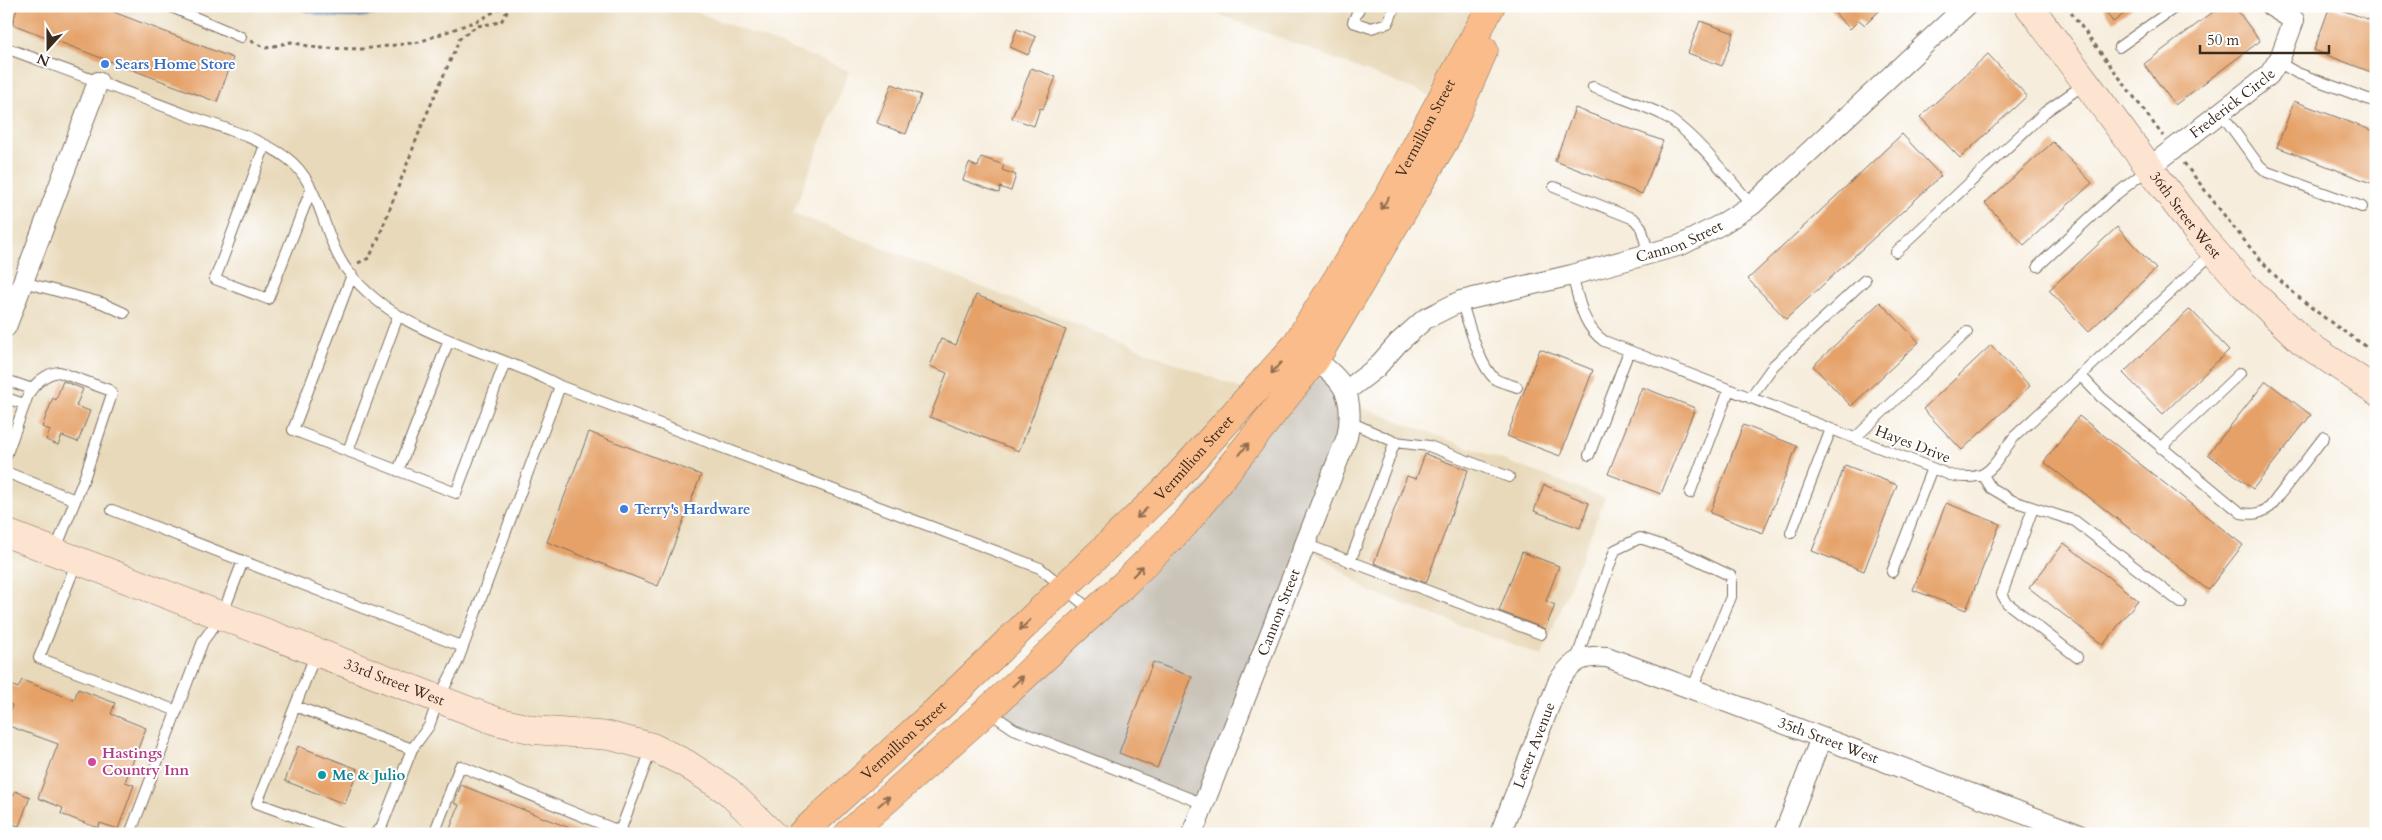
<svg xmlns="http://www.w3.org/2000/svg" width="2382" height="840" viewBox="0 0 2382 840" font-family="Cardo,serif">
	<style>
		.built { fill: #e8d9ba }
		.industrial { fill: #c9c3b8 }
		.water { fill: #6ca6dc; stroke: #54687d }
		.building { fill: #e5a168 }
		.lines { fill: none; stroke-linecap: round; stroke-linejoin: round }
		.lane-casing { stroke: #7c6e60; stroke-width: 12 }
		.street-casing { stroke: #7c6e60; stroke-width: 22 }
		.secondary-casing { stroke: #7c6e60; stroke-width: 29 }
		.highway-casing { stroke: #7c6e60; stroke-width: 29 }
		.path { stroke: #7c6e60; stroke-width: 3; stroke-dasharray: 4 4; stroke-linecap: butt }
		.lane { stroke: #fff; stroke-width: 10 }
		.street { stroke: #fff; stroke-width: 20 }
		.secondary { stroke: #fde4d0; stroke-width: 28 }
		.highway { stroke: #f9bc8a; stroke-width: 28 }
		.oneway { stroke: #906c4f }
		.shop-dot { fill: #3f7fe0; stroke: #fff; stroke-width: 2 }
		.hotel-dot { fill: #d1479c; stroke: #fff; stroke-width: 2 }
		.culture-dot { fill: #0f9aa8; stroke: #fff; stroke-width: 2 }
		.labels { text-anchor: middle; stroke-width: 4; stroke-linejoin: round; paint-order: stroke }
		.shop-label { font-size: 15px; font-weight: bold; fill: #366cbe; stroke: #fff; text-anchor: start }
		.street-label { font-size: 15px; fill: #3b2a1e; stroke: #fff }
		.hotel-label { font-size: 15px; font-weight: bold; fill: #b23c85; stroke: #fff; text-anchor: start }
		.culture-label { font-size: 15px; font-weight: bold; fill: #0d838f; stroke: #fff; text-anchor: start }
	</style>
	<rect width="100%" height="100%" fill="#fff"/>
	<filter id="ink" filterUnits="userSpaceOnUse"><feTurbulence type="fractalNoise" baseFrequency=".02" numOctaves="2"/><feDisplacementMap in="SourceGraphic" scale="10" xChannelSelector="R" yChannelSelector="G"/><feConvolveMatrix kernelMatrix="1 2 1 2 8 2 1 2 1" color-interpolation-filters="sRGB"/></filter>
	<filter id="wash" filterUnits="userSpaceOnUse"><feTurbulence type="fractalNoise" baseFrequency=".0096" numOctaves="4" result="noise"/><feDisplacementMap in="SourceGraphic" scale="20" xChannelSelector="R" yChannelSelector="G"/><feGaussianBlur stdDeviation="1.12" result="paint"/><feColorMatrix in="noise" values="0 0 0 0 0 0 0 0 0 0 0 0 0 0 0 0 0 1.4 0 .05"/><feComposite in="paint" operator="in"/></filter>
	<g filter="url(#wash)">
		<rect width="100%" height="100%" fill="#f6eddc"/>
		<path class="built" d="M 6,6 L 681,6 L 849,71 L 793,213 L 1254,394 L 801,834 L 6,834 Z
			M 1197,6 L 1491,6 L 1441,100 Z
			M 1350,403 L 1605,498 L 1542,656 L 1369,591 L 1305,544 Z"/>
		<path class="industrial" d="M 1315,360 L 1351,408 L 1204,804 L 1014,729 L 988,710 L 1092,612 Z"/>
		<path class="water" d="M 291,6 L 409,6 C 366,20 334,23 291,6 Z"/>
		<g id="blocks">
			<path class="building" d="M 18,6 L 98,6 L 233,58 L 217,102 L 12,24 Z
				M 1828,6 L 1884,6 L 1865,25 L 1859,20 L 1850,29 Z
				M 2102,6 L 2135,6 L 2113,22 Z
				M 2221,6 L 2234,6 L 2260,41 L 2175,105 L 2144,64 Z
				M 2330,6 L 2376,22 L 2376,74 L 2314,50 Z
				M 1700,21 L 1734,33 L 1722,66 L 1688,53 Z
				M 1017,29 L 1036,37 L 1028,55 L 1010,47 Z
				M 1988,54 L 2027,96 L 1960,158 L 1920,117 Z
				M 1031,68 L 1056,77 L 1043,109 L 1040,108 L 1034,126 L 1012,118 Z
				M 892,84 L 921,95 L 906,134 L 877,123 Z
				M 2294,101 L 2376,132 L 2376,185 L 2277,147 Z
				M 1575,108 L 1663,141 L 1642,194 L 1555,161 Z
				M 1902,134 L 1941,176 L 1786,319 L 1748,279 Z
				M 2053,142 L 2092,183 L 2024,245 L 1985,203 Z
				M 981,157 L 1004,165 L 1002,170 L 1016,175 L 1011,191 L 1000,187 L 999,193 L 963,180 L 969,163 L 978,167 Z
				M 2117,227 L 2156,269 L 2088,332 L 2049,290 Z
				M 976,295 L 1066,330 L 1019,451 L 930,417 L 947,373 L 930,366 L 941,339 L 956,345 Z
				M 1880,302 L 1919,342 L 1851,406 L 1813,366 Z
				M 2190,309 L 2229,350 L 2163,414 L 2123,373 Z
				M 1991,345 L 2030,386 L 1962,450 L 1923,409 Z
				M 1540,349 L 1593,370 L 1560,456 L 1507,436 Z
				M 63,381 L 83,389 L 76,406 L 90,411 L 78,442 L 62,436 L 58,445 L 46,440 L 50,430 L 42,427 L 53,398 L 56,400 Z
				M 2266,381 L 2311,415 L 2253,489 L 2208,454 Z
				M 1642,387 L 1695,408 L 1661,494 L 1608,474 Z
				M 2079,416 L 2243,545 L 2208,590 L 2044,462 Z
				M 1743,425 L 1797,446 L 1763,533 L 1710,513 Z
				M 589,432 L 701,475 L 658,586 L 547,542 Z
				M 1425,454 L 1468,470 L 1426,583 L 1374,563 L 1407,476 L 1416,479 Z
				M 1845,465 L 1897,485 L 1864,571 L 1812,551 Z
				M 1544,485 L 1589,503 L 1580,528 L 1534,511 Z
				M 1946,503 L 2000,524 L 1966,610 L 1913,590 Z
				M 2064,543 L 2138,600 L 2103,645 L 2029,588 Z
				M 1522,552 L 1559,566 L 1546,601 L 1555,605 L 1545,629 L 1499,611 Z
				M 1153,662 L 1192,677 L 1157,768 L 1119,753 Z
				M 22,680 L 74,700 L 78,689 L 115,703 L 111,714 L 146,728 L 125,782 L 134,785 L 118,829 L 100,823 L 98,828 L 61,814 L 63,808 L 38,798 L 58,744 L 6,725 L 12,705 L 6,702 L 6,697 L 11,685 L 18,688 Z
				M 298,746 L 358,769 L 345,804 L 285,781 Z
				M 461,785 L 582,833 L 582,834 L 448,834 L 459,805 L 454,803 Z
				M 15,791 L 30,797 L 19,826 L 6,822 L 6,815 Z"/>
		</g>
	</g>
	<g filter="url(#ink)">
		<use href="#blocks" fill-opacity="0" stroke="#7c6e60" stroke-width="1"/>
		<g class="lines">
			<defs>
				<path id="lane" d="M 169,6 L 241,37
					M 1360,6 L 1353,22 L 1371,28 L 1388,23 L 1395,6
					M 2119,47 L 2177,6
					M 6,48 C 66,70 127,92 187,115 C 220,127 258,137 287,158 C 322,184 322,237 347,270 C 399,338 488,347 560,386
					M 2278,62 L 2297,73 L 2376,102
					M 1593,87 C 1615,96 1640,104 1661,114 C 1692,130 1728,178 1752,205
					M 2221,113 L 2258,164 L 2267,172 L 2362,207
					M 265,145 L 215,279 L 268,299 L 311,190
					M 1554,187 L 1634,219 L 1641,227 L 1649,255
					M 1896,252 L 2045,112 L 2086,83
					M 2038,266 L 2109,200 L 2148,169
					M 352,275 L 293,430 L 456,493 L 505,362
					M 1572,275 C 1579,299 1582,326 1604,341 L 1950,475 C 1992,484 1992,464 2015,436 L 2214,252
					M 23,282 L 102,303 L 124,313
					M 1461,301 C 1469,323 1478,364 1495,379 C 1501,383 1510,384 1517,387
					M 2080,375 L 2101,397 L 2241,513 C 2253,515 2260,514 2270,507 L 2324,437
					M 6,380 L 32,389
					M 6,398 L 24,404
					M 1750,398 L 1774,365 L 1865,280
					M 1855,438 L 1967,332
					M 1395,442 L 1429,446 L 1509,477
					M 2161,448 L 2240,373
					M 348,451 L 398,316
					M 1589,455 L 1629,351
					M 6,456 L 28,395 C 34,384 46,373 59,372 L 109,390 L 112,394 L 85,476 L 55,551
					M 398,471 L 449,340
					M 6,472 L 75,500
					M 1983,475 L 1991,488 L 2013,501 L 2075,521 L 2181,603
					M 1690,493 L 1729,390
					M 2033,508 L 2002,594 L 2007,603 L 2077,657
					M 112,510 L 463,647
					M 1791,533 L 1831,429
					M 1305,544 L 1541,634
					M 77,561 L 39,658 L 177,711
					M 1350,562 L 1395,442 L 1350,422
					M 1892,572 L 1932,468
					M 316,653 L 257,803 L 342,834
					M 1576,660 L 1615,550 L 1640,538 L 1679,551 L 1731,576 L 1731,597 L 1692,689
					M 295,706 L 412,749
					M 989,712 L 1014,729 L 1204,804
					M 620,831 L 652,748
					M 130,834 L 203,641 L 222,615 L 243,561
					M 374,834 L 381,828 L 412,749 L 429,726 L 438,700 L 457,663 L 560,386 L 1040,568 L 1092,611
					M 434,834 L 460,766 L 626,834"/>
				<g id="street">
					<path id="s1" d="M 2150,167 L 2269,75 L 2280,58 L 2294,20 L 2271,6"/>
					<path d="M 6,327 L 98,82"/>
					<path id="s2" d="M 1346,391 L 1376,368 L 1398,343 L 1425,319 L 1461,301 L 1572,275 L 1681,245 L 1722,224 L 1752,205 L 1966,6"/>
					<path id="s3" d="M 1192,834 L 1347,437 C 1357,391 1340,377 1305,353"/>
					<path id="s4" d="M 1500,834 L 1559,680 C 1574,660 1582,655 1607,657 L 2078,834"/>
					<path d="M 1784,834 L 1821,738"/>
				</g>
				<g id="secondary">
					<path id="s5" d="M 2029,6 L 2198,233 L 2244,285 L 2302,341 L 2376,391"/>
					<path id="s6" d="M 6,533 L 496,721 L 534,730 L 610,736 L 652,747 L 685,763 L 728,791 L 772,834"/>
				</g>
				<g id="highway">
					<path id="s7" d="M 801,834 L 938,709 L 1168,487 L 1295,346 L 1389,196 L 1491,6"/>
					<path d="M 848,834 L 988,710 L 1122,586 L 1185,524 L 1315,360 L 1445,140 L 1484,50"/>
				</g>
			</defs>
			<use href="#lane" class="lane-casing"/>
			<use href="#street" class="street-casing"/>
			<use href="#secondary" class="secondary-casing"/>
			<use href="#highway" class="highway-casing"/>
			<path class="path" d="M 2066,6 L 2163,136
				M 251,41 L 266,48 L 291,42 L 317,48 L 363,49 L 419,42 L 482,19 L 503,6
				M 2184,163 C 2209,195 2233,228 2260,259 C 2292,297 2335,326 2376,353
				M 358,263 L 369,258 L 377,242 L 422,125 L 460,38 L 477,26 L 501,22 L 510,6"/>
			<use href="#lane" class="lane"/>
			<use href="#street" class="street"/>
			<use href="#secondary" class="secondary"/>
			<use href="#highway" class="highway"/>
		</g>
		<defs><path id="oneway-shaft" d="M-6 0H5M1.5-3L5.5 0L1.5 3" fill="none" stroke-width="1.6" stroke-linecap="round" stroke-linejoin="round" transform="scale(1.25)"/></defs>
		<g class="oneway">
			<use href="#oneway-shaft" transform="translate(1385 203) rotate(121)"/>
			<use href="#oneway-shaft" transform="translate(1276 368) rotate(131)"/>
			<use href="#oneway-shaft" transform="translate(1244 449) rotate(-52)"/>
			<use href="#oneway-shaft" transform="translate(1142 513) rotate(136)"/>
			<use href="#oneway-shaft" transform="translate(1138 571) rotate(-45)"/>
			<use href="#oneway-shaft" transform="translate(1025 625) rotate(136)"/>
			<use href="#oneway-shaft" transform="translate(1018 681) rotate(-43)"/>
			<use href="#oneway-shaft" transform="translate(884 801) rotate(-41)"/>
		</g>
	</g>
	<g class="shop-dot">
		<circle cx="105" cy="64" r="5"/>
		<circle cx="624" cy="509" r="5"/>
	</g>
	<circle class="hotel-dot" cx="92" cy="762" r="5"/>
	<circle class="culture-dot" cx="322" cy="775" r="5"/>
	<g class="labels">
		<g class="shop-label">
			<text x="115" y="69">Sears Home Store</text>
			<text x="634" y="514">Terry's Hardware</text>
		</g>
		<g class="street-label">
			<text dy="5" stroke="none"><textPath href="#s1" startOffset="104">Frederick Circle</textPath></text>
			<text dy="5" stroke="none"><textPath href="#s7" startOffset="949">Vermillion Street</textPath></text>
			<text dy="5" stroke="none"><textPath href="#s5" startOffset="261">36th Street West</textPath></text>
			<text dy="5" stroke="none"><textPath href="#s2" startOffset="374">Cannon Street</textPath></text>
			<text transform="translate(1913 444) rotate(21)" y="5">Hayes Drive</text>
			<text dy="5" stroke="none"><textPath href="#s7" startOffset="544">Vermillion Street</textPath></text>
			<text dy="5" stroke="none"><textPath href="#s3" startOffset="238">Cannon Street</textPath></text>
			<text dy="5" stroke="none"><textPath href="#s6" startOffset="416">33rd Street West</textPath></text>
			<text dy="5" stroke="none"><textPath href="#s7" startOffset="139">Vermillion Street</textPath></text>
			<text dy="5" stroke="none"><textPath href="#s4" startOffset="458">35th Street West</textPath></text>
			<text dy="5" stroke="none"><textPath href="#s4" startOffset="95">Lester Avenue</textPath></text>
		</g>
		<g class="hotel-label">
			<text x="102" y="758">Hastings<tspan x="102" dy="17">Country Inn</tspan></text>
		</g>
		<g class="culture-label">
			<text x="332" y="780">Me &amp; Julio</text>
		</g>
	</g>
	<rect width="2382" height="840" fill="none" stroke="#fff" stroke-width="25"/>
	<g transform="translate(48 48) rotate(201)" stroke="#ffffff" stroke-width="4" paint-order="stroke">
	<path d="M0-4L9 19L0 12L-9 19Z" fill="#3b2a1e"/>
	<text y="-8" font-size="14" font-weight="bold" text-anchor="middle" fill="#3b2a1e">N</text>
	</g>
	<path d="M2200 45v8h129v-8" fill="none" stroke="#3b2a1e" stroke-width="2.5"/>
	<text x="2207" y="45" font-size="15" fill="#3b2a1e" stroke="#ffffff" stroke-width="4" paint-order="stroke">50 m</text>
</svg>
